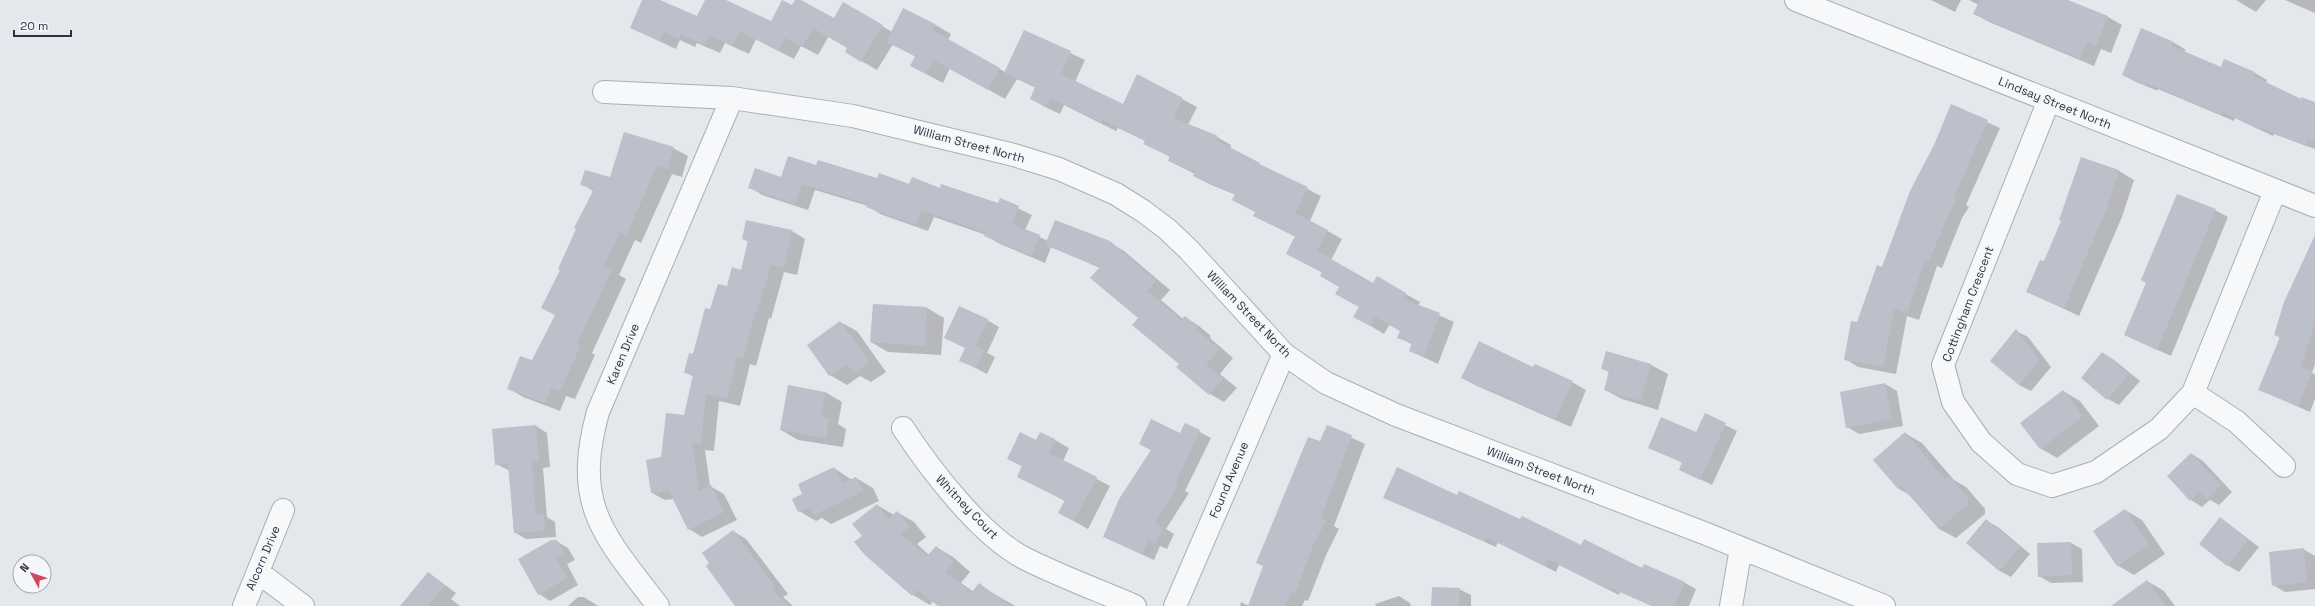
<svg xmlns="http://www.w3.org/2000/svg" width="2315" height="606" viewBox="0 0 2315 606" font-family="'Space Grotesk',sans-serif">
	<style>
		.shadow { fill: #0003 }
		.building { fill: #bbc0ca }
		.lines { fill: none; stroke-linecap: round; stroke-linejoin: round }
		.minor-casing { stroke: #a9aeb7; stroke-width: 24 }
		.minor { stroke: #f7f8fa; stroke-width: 22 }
		.labels { text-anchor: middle; stroke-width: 4; stroke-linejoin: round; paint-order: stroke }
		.street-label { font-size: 12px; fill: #2b3445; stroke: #f4f6f9 }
	</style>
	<rect width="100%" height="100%" fill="#e4e7ec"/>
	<path class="shadow" d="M 643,0 L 658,0 L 698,17 L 706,0 L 723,0 L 771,23 L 793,7 L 796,0 L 834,19 L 844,3 L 892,32 L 934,24 L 951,34 L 948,40 L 1005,72 L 1024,31 L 1085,60 L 1075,82 L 1123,105 L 1182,99 L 1197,107 L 1188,125 L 1217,137 L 1231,145 L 1230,149 L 1321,196 L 1310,221 L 1342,239 L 1331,260 L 1373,284 L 1377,278 L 1420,302 L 1418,306 L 1454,322 L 1438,364 L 1410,351 L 1413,345 L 1398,337 L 1401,331 L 1390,324 L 1384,334 L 1354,316 L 1360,307 L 1341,287 L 1323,273 L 1302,262 L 1296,237 L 1254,216 L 1256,212 L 1236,195 L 1209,184 L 1194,176 L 1195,174 L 1169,161 L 1170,157 L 1145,144 L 1146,141 L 1118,128 L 1116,131 L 1064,105 L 1060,114 L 1045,107 L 1031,99 L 1036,88 L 1017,79 L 1005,99 L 950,68 L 943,83 L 911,66 L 916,57 L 893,44 L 877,70 L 846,52 L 849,48 L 829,36 L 818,55 L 801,46 L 794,59 L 756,39 L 749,54 L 725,43 L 720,53 L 697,43 L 695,47 L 680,40 L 676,49 L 631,28 Z
		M 1931,0 L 1961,0 L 1955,12 Z
		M 1969,0 L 2066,0 L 2108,17 L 2122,25 L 2111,53 L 2101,49 L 2094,66 L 1989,22 L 1975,14 L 1979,5 Z
		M 2236,0 L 2266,0 L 2256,12 Z
		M 2285,0 L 2315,0 L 2315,13 Z
		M 2173,42 L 2186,50 L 2184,52 L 2222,69 L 2225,61 L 2255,73 L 2267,80 L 2266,83 L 2301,100 L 2315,103 L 2315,149 L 2274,134 L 2273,136 L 2235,118 L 2234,121 L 2158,89 L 2158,91 L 2136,82 L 2123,75 Z
		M 1952,106 L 2000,128 L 1966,205 L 1969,207 L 1962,218 L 1942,268 L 1937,266 L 1919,320 L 1907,316 L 1896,374 L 1858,367 L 1845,359 L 1858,323 Z
		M 673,148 L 688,156 L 682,177 L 672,174 L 641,243 L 635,240 L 619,275 L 626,279 L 592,353 L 595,355 L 575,399 L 566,396 L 560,411 L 523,397 L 508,388 L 533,362 L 556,315 L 561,269 L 593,191 L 582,184 L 611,178 Z
		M 2082,158 L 2119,171 L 2134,180 L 2122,217 L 2079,316 L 2028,292 L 2045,263 L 2062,221 Z
		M 817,167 L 910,185 L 941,189 L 999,205 L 1001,200 L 1032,215 L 1025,230 L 1048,241 L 1109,242 L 1124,251 L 1170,290 L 1161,300 L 1183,319 L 1185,317 L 1199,326 L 1211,336 L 1210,338 L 1233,358 L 1220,374 L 1237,388 L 1224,402 L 1210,394 L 1139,318 L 1100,268 L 1051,247 L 1045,263 L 998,243 L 986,235 L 934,217 L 928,231 L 880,214 L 868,206 L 815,190 L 808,210 L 762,195 L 750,187 Z
		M 2215,210 L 2228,217 L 2171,356 L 2125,335 Z
		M 746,221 L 792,231 L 805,239 L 797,275 L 784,272 L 771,319 L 769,318 L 756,366 L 750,364 L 740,406 L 719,401 L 714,451 L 705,450 L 710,486 L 724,494 L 737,520 L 702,537 L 689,529 L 674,499 L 665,500 L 652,493 L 662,458 L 685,416 L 694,377 L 685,372 L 711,310 L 742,271 L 749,242 L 743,239 Z
		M 2315,252 L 2315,364 L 2312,373 L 2315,374 L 2315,399 L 2310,412 L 2260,390 L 2280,338 L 2275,334 Z
		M 874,305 L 927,308 L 944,318 L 941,355 L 888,352 L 871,342 Z
		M 987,320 L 999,327 L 987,353 L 995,357 L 987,374 L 960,360 L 966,348 L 946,338 Z
		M 840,322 L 857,331 L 886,372 L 871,382 L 860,376 L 847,385 L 830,375 L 808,345 Z
		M 2016,331 L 2028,337 L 2051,367 L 2031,391 L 2019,385 Z
		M 1607,352 L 1651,365 L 1668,374 L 1658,410 L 1622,399 L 1605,390 L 1610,373 L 1602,368 Z
		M 2103,353 L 2114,360 L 2140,381 L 2119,405 L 2108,399 Z
		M 1534,368 L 1572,382 L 1586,390 L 1571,427 L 1477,386 L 1462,378 Z
		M 1885,384 L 1897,391 L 1903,426 L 1859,434 L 1847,427 Z
		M 2063,391 L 2080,401 L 2099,426 L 2057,458 L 2040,448 Z
		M 825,392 L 842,402 L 838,424 L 846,429 L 843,447 L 798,440 L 781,430 Z
		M 1705,415 L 1737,431 L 1712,485 L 1680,469 L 1683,463 L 1649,448 L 1697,433 Z
		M 1185,424 L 1211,438 L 1185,491 L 1189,493 L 1166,529 L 1174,534 L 1167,549 L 1160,546 L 1154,560 L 1104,537 L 1152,451 L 1140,444 L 1180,434 Z
		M 536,426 L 547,433 L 550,467 L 543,468 L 547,517 L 555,522 L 556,537 L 526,539 L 514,532 L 510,471 L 496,464 Z
		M 1327,426 L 1365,444 L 1334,526 L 1339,529 L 1327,553 L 1308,601 L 1305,600 L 1302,606 L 1240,606 L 1241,602 L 1249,606 Z
		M 1905,433 L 1922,443 L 1954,480 L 1966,487 L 1985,509 L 1985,514 L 1956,538 L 1939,529 L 1910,495 L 1899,489 L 1874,460 Z
		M 1055,440 L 1069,448 L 1063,461 L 1110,486 L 1088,529 L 1059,513 L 1065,501 L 1018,477 L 1023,467 L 1009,459 L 1037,441 Z
		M 2192,454 L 2203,461 L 2232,492 L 2219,505 L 2210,500 L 2202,507 L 2191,500 L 2168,476 Z
		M 834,468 L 852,480 L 856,478 L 873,488 L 879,501 L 831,524 L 822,518 L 816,521 L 799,511 L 804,494 Z
		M 1458,496 L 1582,546 L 1685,583 L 1696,589 L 1689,606 L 1652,606 L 1620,592 L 1619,595 L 1559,565 L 1556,572 L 1498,542 L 1496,547 L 1384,497 Z
		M 877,505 L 894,515 L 897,512 L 914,522 L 926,537 L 917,544 L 929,555 L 936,547 L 953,557 L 970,572 L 961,583 L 974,592 L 979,585 L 1015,606 L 940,606 L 933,601 L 930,605 L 913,595 L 865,555 L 863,536 Z
		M 2125,510 L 2142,520 L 2165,554 L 2134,575 L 2117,565 Z
		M 2221,518 L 2259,547 L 2239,572 L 2227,565 Z
		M 1987,521 L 1998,527 L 2030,554 L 2011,577 L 2000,571 L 1968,543 Z
		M 733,531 L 746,539 L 788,594 L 783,597 L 793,606 L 736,606 Z
		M 556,541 L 568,548 L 575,560 L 567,564 L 578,585 L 550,601 L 539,594 Z
		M 2071,543 L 2082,549 L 2083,582 L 2051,583 L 2039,576 Z
		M 2303,549 L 2315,556 L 2315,589 L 2285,592 L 2273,585 Z
		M 429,573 L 456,593 L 451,599 L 460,606 L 407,606 Z
		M 2147,581 L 2164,591 L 2175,606 L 2113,606 Z
		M 1459,589 L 1471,595 L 1471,606 L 1432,606 Z
		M 1399,596 L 1410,603 L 1411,606 L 1376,606 L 1375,604 Z
		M 578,597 L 584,597 L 598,606 L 568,606 Z"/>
	<path class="building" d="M 642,0 L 660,0 L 697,16 L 705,0 L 726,0 L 771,21 L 782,0 L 792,5 L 795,0 L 801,0 L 834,18 L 843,2 L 883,25 L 861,62 L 845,52 L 847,48 L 813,28 L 802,47 L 785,38 L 778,51 L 740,31 L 732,46 L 709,35 L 704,45 L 681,34 L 679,39 L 664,32 L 660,41 L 630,28 Z
		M 1980,0 L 2068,0 L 2108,16 L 2096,46 L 2087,42 L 2080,59 L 1973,14 Z
		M 903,8 L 935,24 L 932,30 L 1000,68 L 988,90 L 933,60 L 926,74 L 910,66 L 915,56 L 886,42 Z
		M 2141,28 L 2174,42 L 2172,46 L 2221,67 L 2224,59 L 2255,72 L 2253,76 L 2301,99 L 2301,97 L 2315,102 L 2315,142 L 2308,139 L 2306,146 L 2261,128 L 2260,130 L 2223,112 L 2222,115 L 2146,83 L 2145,85 L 2122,75 Z
		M 1024,30 L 1071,51 L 1061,74 L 1123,104 L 1137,74 L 1183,98 L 1174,118 L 1218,136 L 1216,140 L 1260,163 L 1259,164 L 1308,187 L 1295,213 L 1328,230 L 1317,251 L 1373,283 L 1377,276 L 1406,293 L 1403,299 L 1440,313 L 1424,357 L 1409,351 L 1412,343 L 1397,338 L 1400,331 L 1375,317 L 1370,326 L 1353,317 L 1359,307 L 1335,294 L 1339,287 L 1320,276 L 1322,272 L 1286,254 L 1295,236 L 1253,216 L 1255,212 L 1232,200 L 1235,194 L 1193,176 L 1195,172 L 1168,161 L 1170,156 L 1143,144 L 1145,141 L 1103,120 L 1102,123 L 1050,98 L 1046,106 L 1030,99 L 1035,87 L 1004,73 Z
		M 1951,104 L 1988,120 L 1954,197 L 1957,199 L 1950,211 L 1929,261 L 1925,260 L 1907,313 L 1894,309 L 1883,367 L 1844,360 L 1851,321 L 1857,322 L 1877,265 L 1882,267 L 1910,191 L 1934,145 Z
		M 624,132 L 674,147 L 667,169 L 657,166 L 626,236 L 620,232 L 604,266 L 612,269 L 577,344 L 581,345 L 560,391 L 551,388 L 545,403 L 507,389 L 520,356 L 532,360 L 555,315 L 541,308 L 560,270 L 558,269 L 576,229 L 574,228 L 594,189 L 580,185 L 585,170 L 610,177 Z
		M 788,156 L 816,165 L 818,160 L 877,178 L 879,173 L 909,184 L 912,177 L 940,188 L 941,184 L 998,203 L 1000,198 L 1019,206 L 1012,224 L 1040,235 L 1032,256 L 984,236 L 986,233 L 921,210 L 916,225 L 866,207 L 867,204 L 802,184 L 795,204 L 748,188 L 755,168 L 781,177 Z
		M 2081,157 L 2119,170 L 2107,208 L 2064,308 L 2026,292 L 2040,260 L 2044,261 L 2061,221 L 2059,220 Z
		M 2177,194 L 2216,209 L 2157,350 L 2124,335 L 2146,283 L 2141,280 Z
		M 746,220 L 792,230 L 784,268 L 771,265 L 757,312 L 755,312 L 743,359 L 737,357 L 727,399 L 706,394 L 701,444 L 692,443 L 699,491 L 711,485 L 724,512 L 688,530 L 669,491 L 651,493 L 646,460 L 661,457 L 666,413 L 684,415 L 693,375 L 684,373 L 689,353 L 693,354 L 705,308 L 710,309 L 718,284 L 727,286 L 732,267 L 741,270 L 748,240 L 742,239 Z
		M 1055,220 L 1110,241 L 1156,281 L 1147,291 L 1181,320 L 1185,316 L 1198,327 L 1196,329 L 1219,349 L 1206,365 L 1223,379 L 1209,395 L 1176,367 L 1179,364 L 1132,325 L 1138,318 L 1090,278 L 1100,267 L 1045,245 Z
		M 2315,235 L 2315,322 L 2301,367 L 2312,372 L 2298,406 L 2258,390 L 2280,337 L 2274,335 L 2284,302 Z
		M 873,304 L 927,307 L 925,346 L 870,342 Z
		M 959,306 L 988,319 L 976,346 L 984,350 L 976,368 L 959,361 L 965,348 L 944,338 Z
		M 840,321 L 870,362 L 854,373 L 847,364 L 829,376 L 807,345 Z
		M 2016,329 L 2040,360 L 2019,385 L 1990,361 Z
		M 1479,341 L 1533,367 L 1535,364 L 1573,381 L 1556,419 L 1461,378 Z
		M 1606,351 L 1651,364 L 1641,401 L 1604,390 L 1609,371 L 1601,369 Z
		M 2102,352 L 2129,374 L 2107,400 L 2081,378 Z
		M 1885,383 L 1892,419 L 1846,428 L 1840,392 Z
		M 788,385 L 825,392 L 821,417 L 829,418 L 826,438 L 780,430 Z
		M 2063,390 L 2083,416 L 2040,449 L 2020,423 Z
		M 1705,413 L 1726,423 L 1700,480 L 1679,470 L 1682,462 L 1648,448 L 1661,417 L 1696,432 Z
		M 1151,419 L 1180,433 L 1185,423 L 1200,430 L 1175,484 L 1178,486 L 1154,523 L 1163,527 L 1155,544 L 1148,540 L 1142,554 L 1103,537 L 1119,499 L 1151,450 L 1139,444 Z
		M 536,425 L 539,461 L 532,462 L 536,515 L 544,514 L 545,531 L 514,533 L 508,464 L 495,465 L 492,429 Z
		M 1327,425 L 1352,435 L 1321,518 L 1326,521 L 1313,545 L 1295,594 L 1291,593 L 1285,606 L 1248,606 L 1263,566 L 1256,563 L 1308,437 L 1320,441 Z
		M 1020,432 L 1036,440 L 1040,432 L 1055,439 L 1049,453 L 1097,477 L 1074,521 L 1058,513 L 1065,500 L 1017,477 L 1022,466 L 1007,459 Z
		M 1905,432 L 1945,479 L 1949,476 L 1968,498 L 1968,504 L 1939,529 L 1901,486 L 1898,489 L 1873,460 Z
		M 2191,453 L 2221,485 L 2207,499 L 2200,492 L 2190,501 L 2167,476 Z
		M 834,467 L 842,483 L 856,477 L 863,491 L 814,515 L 810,507 L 798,512 L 792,499 L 802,494 L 798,484 Z
		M 1397,467 L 1457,495 L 1459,491 L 1520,519 L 1522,516 L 1581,545 L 1584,539 L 1642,568 L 1644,564 L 1685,582 L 1674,606 L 1653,606 L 1608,587 L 1607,589 L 1548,559 L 1544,566 L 1486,537 L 1484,541 L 1383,498 Z
		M 877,504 L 888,519 L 897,511 L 910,527 L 900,534 L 927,556 L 936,546 L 954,562 L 945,573 L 972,592 L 979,583 L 1010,606 L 938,606 L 917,590 L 912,596 L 865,555 L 854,542 L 862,536 L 852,524 Z
		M 2125,509 L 2149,544 L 2117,566 L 2093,531 Z
		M 2220,517 L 2248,540 L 2227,566 L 2199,544 Z
		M 1986,519 L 2020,547 L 1999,571 L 1966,543 Z
		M 733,530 L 775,586 L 771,589 L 789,606 L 735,606 L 706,566 L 709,563 L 702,553 Z
		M 551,540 L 557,540 L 564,553 L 556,558 L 567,578 L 538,595 L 518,559 Z
		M 2071,542 L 2072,575 L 2038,577 L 2037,543 Z
		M 2304,548 L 2307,582 L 2272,586 L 2269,552 Z
		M 428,572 L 445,586 L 428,606 L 400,606 Z
		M 2147,580 L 2166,606 L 2111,606 Z
		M 1432,587 L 1460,588 L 1459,606 L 1431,606 Z"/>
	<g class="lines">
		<defs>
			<path id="minor" d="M 1796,0 L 2315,206
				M 604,92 L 732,98 L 853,116 L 1014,155 L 1059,169 L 1116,194 L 1143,211 L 1167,229 L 1189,250 L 1284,354 L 1326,383 L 1396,415 L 1704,533 L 1884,606
				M 2049,100 L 1943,365 L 1953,402 L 1981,442 L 2017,474 L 2052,486 L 2096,472 L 2159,429 L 2193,393 L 2275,191
				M 2193,393 L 2237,422 L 2284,466
				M 903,428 C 930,469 980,535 1024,558 C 1059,576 1098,590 1135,606
				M 258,572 L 303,606
				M 244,606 L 283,510
				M 658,606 C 604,535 572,506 598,412 L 732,98
				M 1175,606 L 1284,354
				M 1731,606 L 1741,548"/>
		</defs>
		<use href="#minor" class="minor-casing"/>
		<use href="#minor" class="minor"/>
	</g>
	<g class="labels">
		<g class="street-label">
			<text transform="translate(2055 103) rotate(22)" y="4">Lindsay Street North</text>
			<text transform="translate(969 144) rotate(15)" y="4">William Street North</text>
			<text transform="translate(1968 304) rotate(-69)" y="4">Cottingham Crescent</text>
			<text transform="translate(1249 314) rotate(46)" y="4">William Street North</text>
			<text transform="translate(623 354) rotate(-67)" y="4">Karen Drive</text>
			<text transform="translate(1541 471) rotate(21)" y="4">William Street North</text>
			<text transform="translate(1229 480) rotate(-67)" y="4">Found Avenue</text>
			<text transform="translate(967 507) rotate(46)" y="4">Whitney Court</text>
			<text transform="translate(263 558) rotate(-67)" y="4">Alcorn Drive</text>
		</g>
	</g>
	<g transform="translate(32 574) rotate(310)"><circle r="19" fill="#f4f6f9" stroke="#a4a8b1"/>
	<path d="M0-3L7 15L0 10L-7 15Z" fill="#d1495b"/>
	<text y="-6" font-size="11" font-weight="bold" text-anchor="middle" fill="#2b3445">N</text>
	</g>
	<path d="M14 30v6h57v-6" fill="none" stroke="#2b3445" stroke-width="2"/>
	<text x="20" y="30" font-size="12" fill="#2b3445" stroke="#f4f6f9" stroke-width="3" paint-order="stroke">20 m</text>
</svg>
